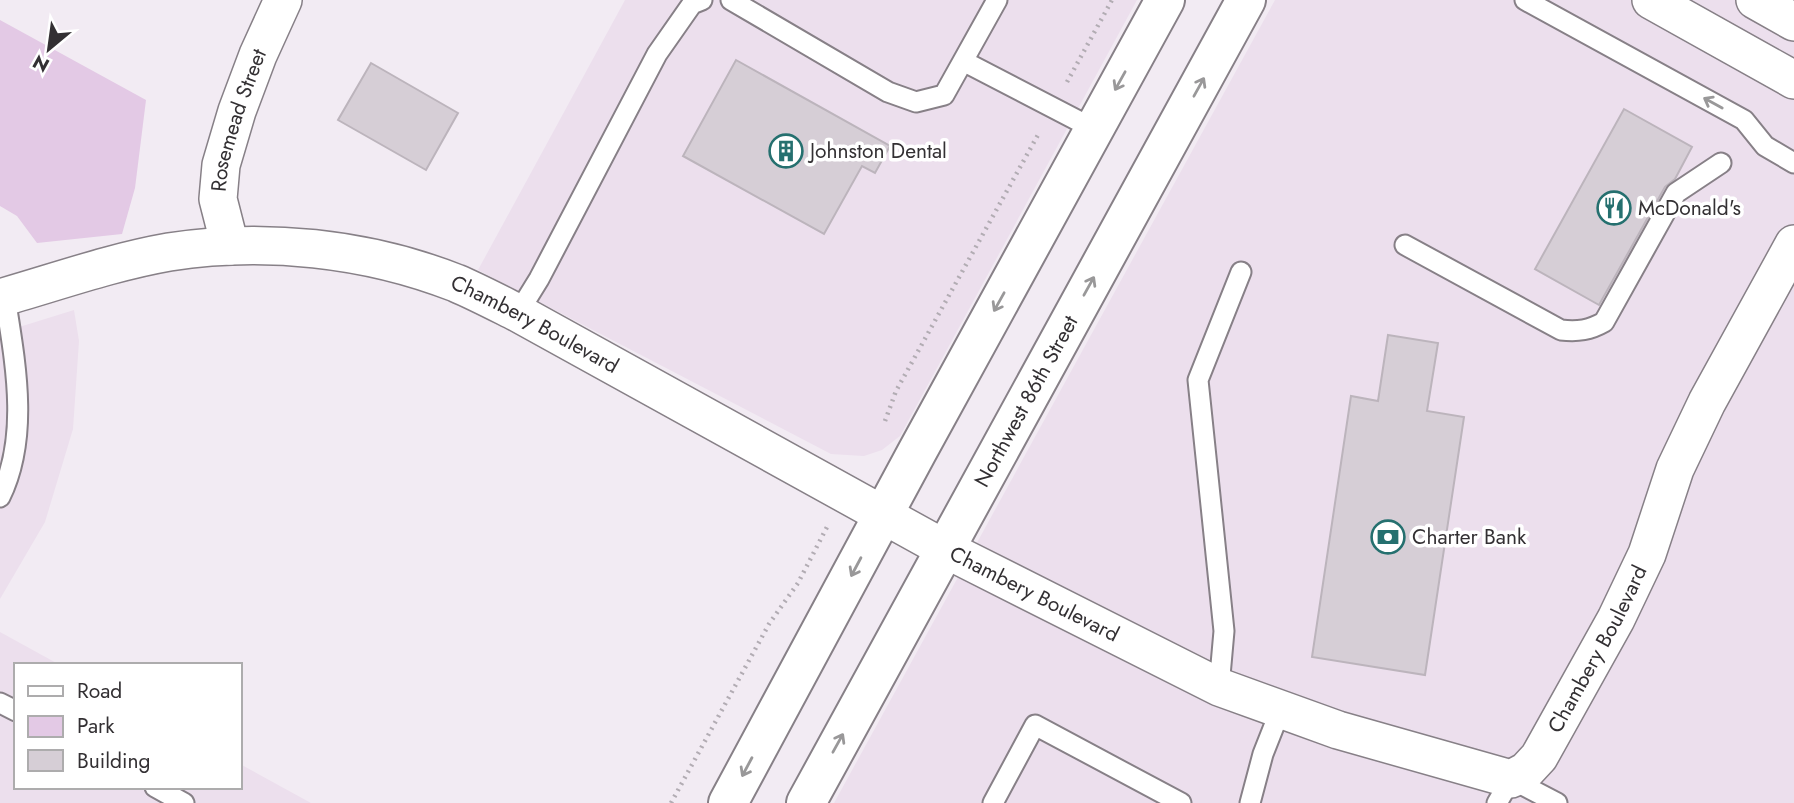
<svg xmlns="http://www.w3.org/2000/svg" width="1794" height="803" viewBox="0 0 1794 803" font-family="Jost,sans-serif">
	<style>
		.built { fill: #ecdfed }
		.green { fill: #e3c9e5 }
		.building { fill: #d6ced6; stroke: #bcb4bc; stroke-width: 2 }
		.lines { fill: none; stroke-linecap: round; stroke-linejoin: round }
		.service-casing { stroke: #878087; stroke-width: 23 }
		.minor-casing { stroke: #878087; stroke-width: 40 }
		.secondary-casing { stroke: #878087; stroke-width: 42 }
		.path { stroke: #b2acb3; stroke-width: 4.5; stroke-dasharray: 2 5; stroke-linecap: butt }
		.service { stroke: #fff; stroke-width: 19 }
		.minor { stroke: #fff; stroke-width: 37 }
		.secondary { stroke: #fff; stroke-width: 38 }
		.oneway { stroke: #999899 }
		.labels { text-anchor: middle; stroke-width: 7; stroke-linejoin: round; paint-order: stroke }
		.street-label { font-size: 21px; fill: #333033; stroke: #fff }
		.poi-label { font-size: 21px; fill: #333033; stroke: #fff; text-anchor: start }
	</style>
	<rect width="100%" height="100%" fill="#f2ebf3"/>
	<path class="built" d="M 625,0 L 1137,0 L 900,436 L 882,450 L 864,456 L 831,454 L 478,270 Z
		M 1275,0 L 1794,0 L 1794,803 L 834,803 Z
		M 74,310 L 79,341 L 73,429 L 45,522 L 0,599 L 0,333 Z
		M 0,632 L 60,665 L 16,665 L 16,787 L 240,787 L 240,764 L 311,803 L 0,803 Z"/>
	<path class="green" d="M 0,20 L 146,100 L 135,188 L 122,234 L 37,243 L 17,216 L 0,206 Z"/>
	<path class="building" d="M 736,60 L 890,146 L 875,173 L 862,166 L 824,234 L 683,156 Z
		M 371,63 L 458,113 L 426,170 L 338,120 Z
		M 1624,109 L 1692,147 L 1675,179 L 1665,187 L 1599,305 L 1535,269 Z
		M 1388,335 L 1438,343 L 1427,411 L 1464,417 L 1425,675 L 1312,657 L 1351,396 L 1378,401 Z"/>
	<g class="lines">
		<defs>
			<path id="service" d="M 731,0 L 888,92 L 916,102 L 944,95 L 997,0
				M 1525,0 L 1744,120 L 1765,146 L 1794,163
				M 963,61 L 1094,129
				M 1405,245 L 1561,330 C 1578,332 1590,330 1604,322 L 1676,193 L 1721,163
				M 518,313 L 539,279 L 657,54 L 692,4 L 702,0
				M 0,497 C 30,436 15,361 5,297
				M 1219,687 L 1224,631 L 1198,380 L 1241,272
				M 0,703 L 16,711
				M 155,787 L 184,803
				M 993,803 L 1035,725 L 1181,803
				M 1250,803 L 1263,754 L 1280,711
				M 1497,803 L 1511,779 L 1557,803"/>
			<g id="minor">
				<path d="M 1651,0 L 1794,80"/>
				<path d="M 1755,0 L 1794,22"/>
				<path id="s1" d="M 230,246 L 218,199 L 221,165 L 237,111 L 258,55 L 283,0"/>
				<path id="s2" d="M 0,298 C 56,282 112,262 169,252 C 263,237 367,248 456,283 C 477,292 498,303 518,313 L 945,549 L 1219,687 L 1338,730 L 1511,779 L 1526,771 L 1539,757 L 1616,619 L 1647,554 L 1675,469 L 1707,402 L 1794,244"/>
			</g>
			<g id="secondary">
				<path d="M 728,803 L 917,452 L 1165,0"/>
				<path id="s3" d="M 806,803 L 1246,0"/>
			</g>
		</defs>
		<use href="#service" class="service-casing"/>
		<use href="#minor" class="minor-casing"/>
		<use href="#secondary" class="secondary-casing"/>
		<path class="path" d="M 1067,82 L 1112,0
			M 885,421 L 896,391 L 1039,133
			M 671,803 L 769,624 L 798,583 L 827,527"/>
		<use href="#service" class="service"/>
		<use href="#minor" class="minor"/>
		<use href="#secondary" class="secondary"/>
	</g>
	<defs><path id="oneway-shaft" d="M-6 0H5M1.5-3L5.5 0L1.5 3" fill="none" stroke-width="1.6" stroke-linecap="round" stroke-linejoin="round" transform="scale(1.75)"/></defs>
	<g class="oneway">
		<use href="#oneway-shaft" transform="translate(1120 81) rotate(119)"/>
		<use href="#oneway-shaft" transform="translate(1199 87) rotate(-61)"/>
		<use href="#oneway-shaft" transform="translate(1713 103) rotate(-151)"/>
		<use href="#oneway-shaft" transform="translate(1089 286) rotate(-61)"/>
		<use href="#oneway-shaft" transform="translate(999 302) rotate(119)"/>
		<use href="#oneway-shaft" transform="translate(856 567) rotate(118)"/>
		<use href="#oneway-shaft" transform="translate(838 743) rotate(-61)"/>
		<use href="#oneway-shaft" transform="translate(747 767) rotate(118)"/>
	</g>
	<defs>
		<symbol id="building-ring" viewBox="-11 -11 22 22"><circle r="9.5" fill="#fff" stroke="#25706f" stroke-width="1.5"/><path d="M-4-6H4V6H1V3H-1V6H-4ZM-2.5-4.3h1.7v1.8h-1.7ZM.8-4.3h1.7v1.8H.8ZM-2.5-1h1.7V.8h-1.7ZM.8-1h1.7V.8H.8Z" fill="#25706f"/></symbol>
		<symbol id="restaurant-ring" viewBox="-11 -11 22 22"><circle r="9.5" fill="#fff" stroke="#25706f" stroke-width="1.5"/><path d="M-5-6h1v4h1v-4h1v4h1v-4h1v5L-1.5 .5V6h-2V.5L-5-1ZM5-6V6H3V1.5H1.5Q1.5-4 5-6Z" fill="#25706f"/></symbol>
		<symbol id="bank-ring" viewBox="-11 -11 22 22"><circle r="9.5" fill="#fff" stroke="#25706f" stroke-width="1.5"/><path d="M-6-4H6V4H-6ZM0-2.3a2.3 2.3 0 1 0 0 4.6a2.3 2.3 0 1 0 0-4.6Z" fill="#25706f"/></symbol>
	</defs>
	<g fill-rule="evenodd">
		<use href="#building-ring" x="767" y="132" width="38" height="38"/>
		<use href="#restaurant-ring" x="1595" y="189" width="38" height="38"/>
		<use href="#bank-ring" x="1369" y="518" width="38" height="38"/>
	</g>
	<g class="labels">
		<g class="street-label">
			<text dy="7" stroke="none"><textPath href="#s1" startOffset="130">Rosemead Street</textPath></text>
			<text dy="7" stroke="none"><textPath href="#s2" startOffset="556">Chambery Boulevard</textPath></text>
			<text dy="7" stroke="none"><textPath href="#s3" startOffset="458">Northwest 86th Street</textPath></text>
			<text dy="7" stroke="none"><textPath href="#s2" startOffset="1124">Chambery Boulevard</textPath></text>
			<text dy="7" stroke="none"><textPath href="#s2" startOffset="1796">Chambery Boulevard</textPath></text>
		</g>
		<g class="poi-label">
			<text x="810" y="158">Johnston Dental</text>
			<text x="1638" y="215">McDonald's</text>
			<text x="1412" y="544">Charter Bank</text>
		</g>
	</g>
	<rect x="14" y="663" width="228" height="126" fill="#ffffff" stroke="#adacad" stroke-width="2"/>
	<rect x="28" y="686" width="35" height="10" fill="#ffffff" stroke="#adacad" stroke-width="2"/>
	<text x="77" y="698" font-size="21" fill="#333033">Road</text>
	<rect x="28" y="716" width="35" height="21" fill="#e3c9e5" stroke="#adacad" stroke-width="2"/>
	<text x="77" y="733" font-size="21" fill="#333033">Park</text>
	<rect x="28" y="750" width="35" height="21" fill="#d6ced6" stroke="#adacad" stroke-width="2"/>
	<text x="77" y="768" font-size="21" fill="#333033">Building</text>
	<g transform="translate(49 49) rotate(209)" stroke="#ffffff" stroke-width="5" paint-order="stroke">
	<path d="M0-5L12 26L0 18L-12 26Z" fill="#333033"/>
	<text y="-10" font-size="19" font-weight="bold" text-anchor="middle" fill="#333033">N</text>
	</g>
</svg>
